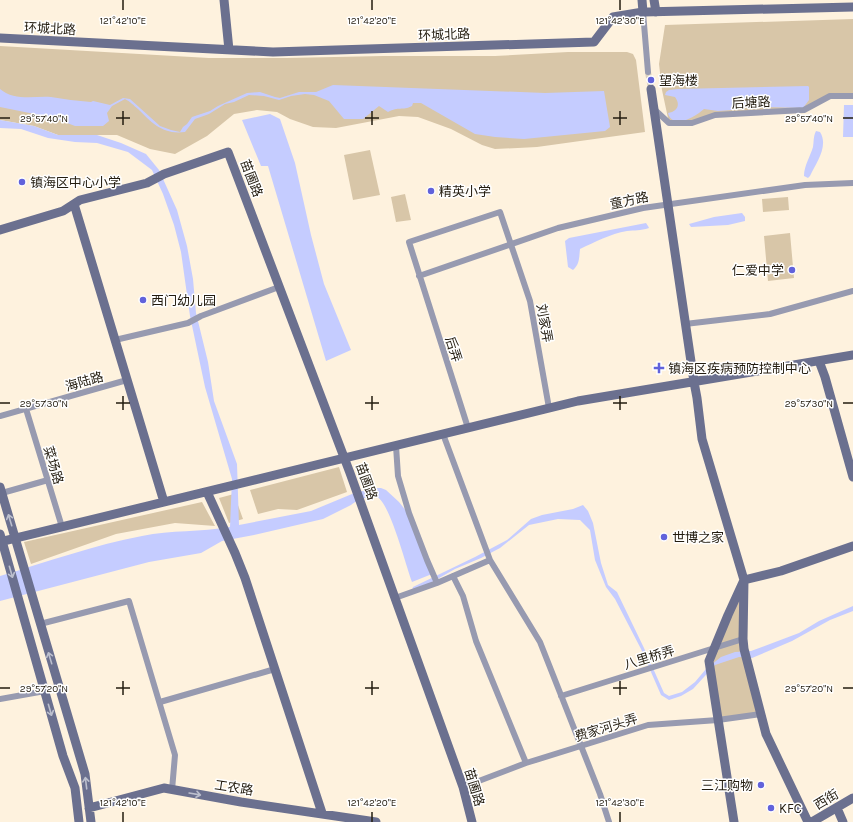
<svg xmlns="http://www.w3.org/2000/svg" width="853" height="822" viewBox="0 0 853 822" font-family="Karla,'Noto Sans SC',sans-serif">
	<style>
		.green { fill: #d8c6a8 }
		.water { fill: #c5ccff }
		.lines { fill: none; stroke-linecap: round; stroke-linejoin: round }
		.street-tunnel { stroke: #ddd2bf; stroke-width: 6; stroke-dasharray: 6 3; stroke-linecap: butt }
		.street { stroke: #979ab0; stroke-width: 6 }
		.secondary { stroke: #6b708f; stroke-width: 9 }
		.oneway { stroke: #bcbfcd }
		.ticks { fill: none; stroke: #231c0f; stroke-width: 1.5 }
		.poi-dot { fill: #6162db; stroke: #fff; stroke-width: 1.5 }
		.labels { text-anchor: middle; stroke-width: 3; stroke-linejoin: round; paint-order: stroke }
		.street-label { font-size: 13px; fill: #231c0f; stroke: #fff }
		.poi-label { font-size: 13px; fill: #231c0f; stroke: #fff; text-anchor: start }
		.ticks-label { font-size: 10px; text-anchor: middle; fill: #231c0f; stroke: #fff; stroke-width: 3; stroke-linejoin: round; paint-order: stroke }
	</style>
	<rect width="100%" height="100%" fill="#fef2de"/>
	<path class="green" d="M 853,19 L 853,96 L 830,96 L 804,110 L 715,115 L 692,123 L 669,123 L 662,90 L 659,64 L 665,25 Z
		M 0,46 L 209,58 L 286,58 L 383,56 L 495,56 L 568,52 L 627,52 L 633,54 L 636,60 L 645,132 L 537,147 L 495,149 L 482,145 L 451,129 L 418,117 L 399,116 L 336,128 L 313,127 L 290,119 L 277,112 L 257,110 L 234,114 L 207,136 L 175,154 L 150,149 L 117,135 L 58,135 L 34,126 L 0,120 Z
		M 370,150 L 380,195 L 353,200 L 344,155 Z
		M 405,194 L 411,220 L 396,222 L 391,197 Z
		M 788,197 L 789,210 L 763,212 L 762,199 Z
		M 790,233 L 794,278 L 768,281 L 764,236 Z
		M 339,467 L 347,492 L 297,510 L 278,509 L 258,514 L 250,490 Z
		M 234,494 L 243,519 L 229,523 L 219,498 Z
		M 202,502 L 215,526 L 175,523 L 116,534 L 31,564 L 24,542 Z
		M 744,580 L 743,639 L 761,714 L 718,720 L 709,661 Z"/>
	<path class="water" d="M 333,85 L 545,93 L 604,91 L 610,127 L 605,131 L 524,139 L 495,137 L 475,134 L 421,103 L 413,103 L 412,106 C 402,111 399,106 388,112 L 379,106 L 363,119 L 344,119 L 329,101 L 314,95 L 305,94 L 291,96 L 279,100 L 264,96 L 249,95 L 234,102 L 225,104 L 209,114 L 195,119 L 185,132 C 163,135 152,123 138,109 C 133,105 131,102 125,99 L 112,106 L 107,113 L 109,121 L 103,126 L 75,126 L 54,118 L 0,107 L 0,89 C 14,101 33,96 51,97 C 64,99 77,101 91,102 L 93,101 L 110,105 L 123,98 L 130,99 L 160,126 L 171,130 L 180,132 L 183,127 L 187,124 L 192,117 L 210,111 L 218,106 L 247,93 L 260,92 L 275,97 L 280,98 L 299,92 L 316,92 Z
		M 808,86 L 809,87 L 809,100 L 803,108 L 766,107 L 754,104 L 732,110 L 718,111 L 704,109 C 696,116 673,131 668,113 C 677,112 681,105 675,97 L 665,95 L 666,92 L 669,90 L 678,89 Z
		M 844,105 L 853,105 L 853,137 L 843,137 Z
		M 270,114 L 280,119 L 295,163 L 311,235 L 324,284 L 351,350 L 326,361 L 268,166 L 261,166 L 242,120 Z
		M 0,120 L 34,126 L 58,135 L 97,135 L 121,143 L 146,154 L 159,170 L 177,210 L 187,246 L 193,279 L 196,313 L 208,362 L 214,401 L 237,464 L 239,525 L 311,511 L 352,494 L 373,488 L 381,488 L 386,490 L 399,502 L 411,517 L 432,574 L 412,582 C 406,566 390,503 377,497 C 371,494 355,501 351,505 L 323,519 L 254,535 L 222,541 L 201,553 L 149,562 L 0,601 L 0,576 C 47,562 94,545 142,536 C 171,530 201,532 230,527 L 232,479 L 205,387 L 190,316 L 181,252 L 174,225 L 163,194 L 152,170 L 128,152 L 97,143 L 75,142 L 48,138 L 21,129 L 0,128 Z
		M 816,131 L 820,132 C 829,146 816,163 810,176 L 808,178 L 804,176 C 804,166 810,157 813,147 C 814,142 813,137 816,131 Z
		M 742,213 L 745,217 L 745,221 L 728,225 L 691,227 L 689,224 L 714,217 Z
		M 646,223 L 648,226 L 649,228 C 640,231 635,230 627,231 C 610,234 595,242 580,249 C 579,257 580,264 573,270 L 568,267 L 565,241 L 569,238 Z
		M 583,505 L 588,511 L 593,523 L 601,563 L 608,585 L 617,592 L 644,648 L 664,693 L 669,696 L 682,692 L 695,682 L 706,669 L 721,657 L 735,652 L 751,651 L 799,633 L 819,621 L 853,606 L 853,611 L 830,620 L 792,641 L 752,658 L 739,657 L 715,665 L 693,689 L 681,696 L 669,700 L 661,695 L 641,649 L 615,599 L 606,587 L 595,560 L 590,530 L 580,520 L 558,519 L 529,525 L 500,548 L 481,558 L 455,569 L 411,594 L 413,587 L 475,557 L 507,540 L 531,519 L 542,515 L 573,509 Z"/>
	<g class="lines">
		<path class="street-tunnel" d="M 648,72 L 651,89"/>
		<path class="street" d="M 643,12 L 648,72
			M 654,109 L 669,123 L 692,123 L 715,115 L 804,110 L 830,96 L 853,96
			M 419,276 L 558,228 L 643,208 L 805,185 L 853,183
			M 685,324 L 770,314 L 853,291
			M 115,340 L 188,323 L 201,316 L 279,287
			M 26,409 L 62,527
			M 0,416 L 127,380
			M 468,428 L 409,242 L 500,212 L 530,301 L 549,408
			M 443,434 L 490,560 L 540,642 L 600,794 L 609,822
			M 396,446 L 398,476 L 409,513 L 427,560 L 437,583
			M 2,493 L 48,480
			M 453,576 L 463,596 L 476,641 L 526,763
			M 395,598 L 437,583 L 490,560
			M 40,624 L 129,601 L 175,755 L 172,790
			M 561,696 L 743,639
			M 0,699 L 45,691
			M 160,702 L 275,669
			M 463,787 L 526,763 L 648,725 L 718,720 L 761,714"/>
		<path class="secondary" d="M 224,0 L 229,50
			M 642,0 L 643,12
			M 654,0 L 656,12
			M 0,38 L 273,52 L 594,42 L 613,17 L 643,12 L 853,7
			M 651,89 L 694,382 L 697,398 L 702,439 L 744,580 L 728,615 L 709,661 L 734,822
			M 74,204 L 164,502
			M 0,230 L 63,211 L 80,200 L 147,183 L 164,174 L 228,152 L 350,473 L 463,787 L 472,822
			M 819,361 L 825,377 L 853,477
			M 0,487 L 85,774 L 91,822
			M 207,492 L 235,553 L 245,578 L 322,813
			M 0,534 L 63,756 L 75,788 L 79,822
			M 0,542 L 578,401 L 853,355
			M 89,808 L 164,788 L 241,802 L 376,822
			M 837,808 L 843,822
			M 808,822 L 766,734 L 744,649 L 743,639 L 744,580 L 781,571 L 853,546
			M 812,822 L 853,798"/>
	</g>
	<defs><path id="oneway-shaft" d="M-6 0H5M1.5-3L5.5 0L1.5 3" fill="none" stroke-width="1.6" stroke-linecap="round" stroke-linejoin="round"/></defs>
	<g class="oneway">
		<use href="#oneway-shaft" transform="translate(10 520) rotate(-107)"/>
		<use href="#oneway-shaft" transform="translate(11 572) rotate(74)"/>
		<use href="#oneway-shaft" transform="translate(50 658) rotate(-107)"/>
		<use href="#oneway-shaft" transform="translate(50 710) rotate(74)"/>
		<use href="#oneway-shaft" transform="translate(86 783) rotate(-97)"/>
		<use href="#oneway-shaft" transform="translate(195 794) rotate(10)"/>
	</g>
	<path class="ticks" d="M 123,0 L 123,10M 372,0 L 372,10M 620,0 L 620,10M 123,111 L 123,125M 372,111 L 372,125M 620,111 L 620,125M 0,118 L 10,118M 116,118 L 130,118M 365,118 L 379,118M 613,118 L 627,118M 843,118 L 853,118M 123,396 L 123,410M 372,396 L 372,410M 620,396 L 620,410M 0,403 L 10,403M 116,403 L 130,403M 365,403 L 379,403M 613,403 L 627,403M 843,403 L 853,403M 123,681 L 123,695M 372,681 L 372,695M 620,681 L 620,695M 0,688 L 10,688M 116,688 L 130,688M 365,688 L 379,688M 613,688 L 627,688M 843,688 L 853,688M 123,812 L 123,822M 372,812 L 372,822M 620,812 L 620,822"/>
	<g class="poi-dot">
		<circle cx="651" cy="80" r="4"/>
		<circle cx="22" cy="182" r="4"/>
		<circle cx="431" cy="191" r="4"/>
		<circle cx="792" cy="270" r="4"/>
		<circle cx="143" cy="300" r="4"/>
		<path d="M657 362h4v4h4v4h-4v4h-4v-4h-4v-4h4z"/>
		<circle cx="664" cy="537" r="4"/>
		<circle cx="761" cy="785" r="4"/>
		<circle cx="771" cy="808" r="4"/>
	</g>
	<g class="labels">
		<g class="street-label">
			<text transform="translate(50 28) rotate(3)" y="5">环城北路</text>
			<text transform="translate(444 34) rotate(-2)" y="5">环城北路</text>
			<text transform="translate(751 102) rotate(-3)" y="5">后塘路</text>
			<text transform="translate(252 178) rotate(69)" y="5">苗圃路</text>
			<text transform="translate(629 200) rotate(-12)" y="5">童方路</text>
			<text transform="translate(545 323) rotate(80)" y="5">刘家弄</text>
			<text transform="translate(454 349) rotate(72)" y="5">后弄</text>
			<text transform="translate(84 381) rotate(-16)" y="5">海陆路</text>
			<text transform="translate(54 465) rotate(73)" y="5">菜场路</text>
			<text transform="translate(367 481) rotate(70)" y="5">苗圃路</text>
			<text transform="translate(649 657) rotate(-17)" y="5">八里桥弄</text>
			<text transform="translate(606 727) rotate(-17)" y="5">费家河头弄</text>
			<text transform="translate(234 787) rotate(9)" y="5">工农路</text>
			<text transform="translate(475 787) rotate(73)" y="5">苗圃路</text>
			<text transform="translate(826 799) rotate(-31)" y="5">西街</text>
		</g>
		<g class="poi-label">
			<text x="659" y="85">望海楼</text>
			<text x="30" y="187">镇海区中心小学</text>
			<text x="439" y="196">精英小学</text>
			<text x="784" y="275" text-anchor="end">仁爱中学</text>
			<text x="151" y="305">西门幼儿园</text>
			<text x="668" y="373">镇海区疾病预防控制中心</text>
			<text x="672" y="542">世博之家</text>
			<text x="753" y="790" text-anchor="end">三江购物</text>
			<text x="779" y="813">KFC</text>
		</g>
	</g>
	<g class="ticks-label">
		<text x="123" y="24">121°42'10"E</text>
		<text x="372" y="24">121°42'20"E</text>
		<text x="620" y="24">121°42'30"E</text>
		<text x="44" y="122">29°57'40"N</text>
		<text x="809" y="122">29°57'40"N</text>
		<text x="44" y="407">29°57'30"N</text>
		<text x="809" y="407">29°57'30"N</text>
		<text x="44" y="692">29°57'20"N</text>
		<text x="809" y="692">29°57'20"N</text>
		<text x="123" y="806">121°42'10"E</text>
		<text x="372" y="806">121°42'20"E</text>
		<text x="620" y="806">121°42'30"E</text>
	</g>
</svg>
